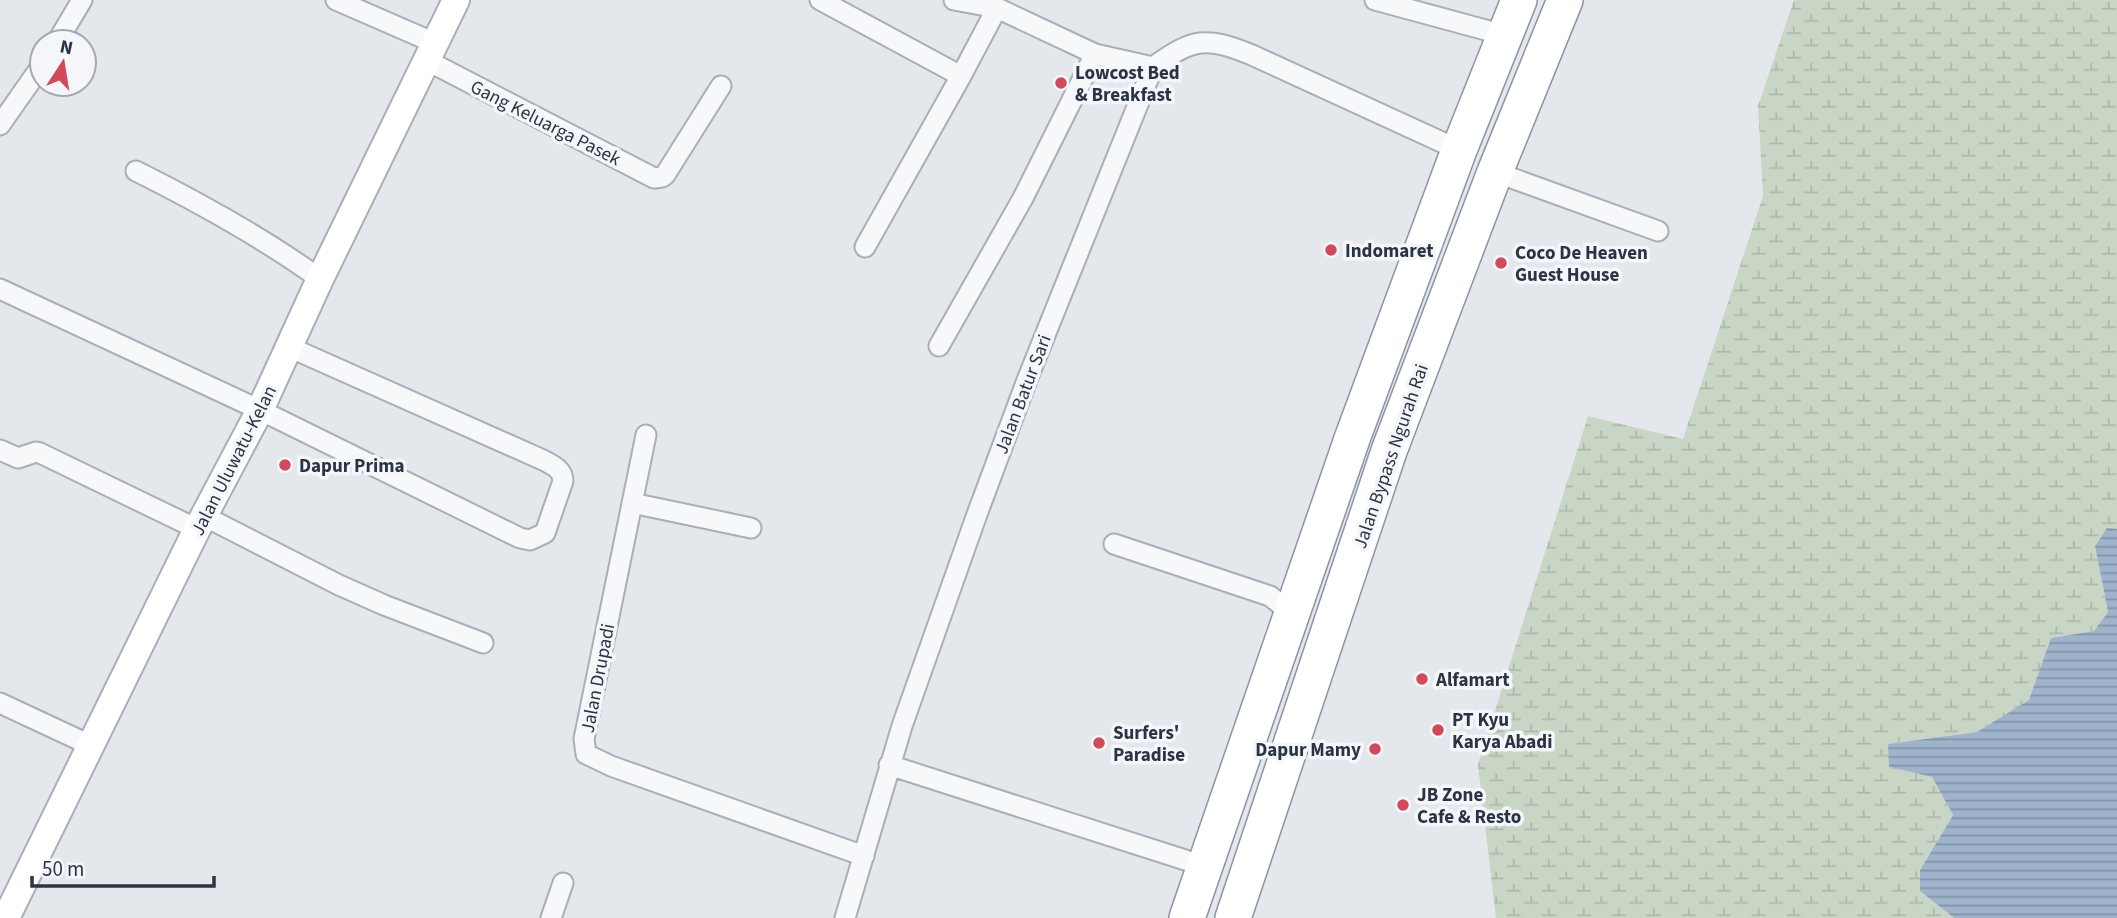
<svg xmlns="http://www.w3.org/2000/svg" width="2117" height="918" viewBox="0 0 2117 918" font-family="'Source Sans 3',sans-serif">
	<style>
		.wetland { fill: url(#wetland-marsh) }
		.water { fill: url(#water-rules) }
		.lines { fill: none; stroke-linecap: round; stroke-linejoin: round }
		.street-casing { stroke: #a9aeb7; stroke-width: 23 }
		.secondary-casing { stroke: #a9aeb7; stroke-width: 30 }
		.highway-casing { stroke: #8b94a3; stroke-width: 38 }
		.street { stroke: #f7f8fa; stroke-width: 19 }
		.secondary { stroke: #fff; stroke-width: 26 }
		.highway { stroke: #fff; stroke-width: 35 }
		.poi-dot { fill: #d1495b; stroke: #f4f6f9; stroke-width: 2.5 }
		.labels { text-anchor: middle; stroke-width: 7; stroke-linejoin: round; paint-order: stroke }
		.poi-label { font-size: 19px; font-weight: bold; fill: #2b3445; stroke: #f4f6f9; text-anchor: start }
		.street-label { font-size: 19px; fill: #2b3445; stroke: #f4f6f9 }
	</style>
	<defs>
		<pattern id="wetland-marsh" width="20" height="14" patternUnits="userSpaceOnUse" patternTransform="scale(1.75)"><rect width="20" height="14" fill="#c9d6c5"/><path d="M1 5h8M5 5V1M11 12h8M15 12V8" fill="none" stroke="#adb8ab"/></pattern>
		<pattern id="water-rules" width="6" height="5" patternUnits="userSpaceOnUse" patternTransform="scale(1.75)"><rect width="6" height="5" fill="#9fb4cc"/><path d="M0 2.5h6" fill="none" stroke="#8293a7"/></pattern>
	</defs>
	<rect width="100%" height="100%" fill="#e4e7ec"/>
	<path class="wetland" d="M 1794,0 L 2117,0 L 2117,529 L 2107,529 L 2095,546 L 2108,612 L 2094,631 L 2051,638 L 2030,700 L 1977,732 L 1888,744 L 1890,767 L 1932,777 L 1953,815 L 1920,870 L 1920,891 L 1954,918 L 1496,918 L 1478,765 L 1588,416 L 1683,439 L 1763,196 L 1758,106 Z"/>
	<path class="water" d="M 2107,528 L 2117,529 L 2117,918 L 1954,918 L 1920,891 L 1920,870 L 1953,815 L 1932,777 L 1889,767 L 1888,744 L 1977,732 L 2029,700 L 2051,638 L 2094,631 L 2108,612 L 2095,546 Z"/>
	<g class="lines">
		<defs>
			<path id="street" d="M 336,0 L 437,44
				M 820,0 L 961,76
				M 954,0 L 997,8 L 1095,54 L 1153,67
				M 1375,0 L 1504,35
				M 57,42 L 82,0
				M 428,61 L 654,178 L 662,177 L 665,175 L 721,86
				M 0,125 L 42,65
				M 136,171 C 200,203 262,237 320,279
				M 1495,172 L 1658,231
				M 865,247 L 961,76 L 997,8
				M 0,289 L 260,410 L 520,538 L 530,540 L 545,533 L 563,481 C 563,469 552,465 543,460 L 289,347
				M 939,346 L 1023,198 L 1095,54
				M 646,435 L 584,739 L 586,754 L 611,766 L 864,856
				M 0,450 L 18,458 L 36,452 L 40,453 L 197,529
				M 632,503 L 751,528
				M 204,516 L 339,585 L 384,605 L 483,643
				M 1114,544 L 1270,596 L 1291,613
				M 0,703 L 92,746
				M 889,765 L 1204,866
				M 551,918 L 563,883
				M 845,918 L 902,726 L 976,517 L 1027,380 L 1153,67 C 1194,38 1205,36 1252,55 L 1459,150"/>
			<path id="secondary" d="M 6,918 L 197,529 L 260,410 L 320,279 L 456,0"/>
			<path id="highway" d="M 1187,918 L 1352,439 L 1459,150 L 1519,0
				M 1233,918 L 1389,451 L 1495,172 L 1565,0"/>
		</defs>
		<use href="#street" class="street-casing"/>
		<use href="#secondary" class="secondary-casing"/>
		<use href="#highway" class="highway-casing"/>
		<use href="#street" class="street"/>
		<use href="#secondary" class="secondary"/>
		<use href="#highway" class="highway"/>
	</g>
	<g class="poi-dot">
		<circle cx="1061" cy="83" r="7"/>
		<circle cx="1331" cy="250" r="7"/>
		<circle cx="1501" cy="263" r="7"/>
		<circle cx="285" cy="465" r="7"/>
		<circle cx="1422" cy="679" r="7"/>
		<circle cx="1438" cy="730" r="7"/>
		<circle cx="1099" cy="743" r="7"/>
		<circle cx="1375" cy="749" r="7"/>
		<circle cx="1403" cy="805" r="7"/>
	</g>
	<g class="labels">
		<g class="poi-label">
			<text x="1075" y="79">Lowcost Bed<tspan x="1075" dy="22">&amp; Breakfast</tspan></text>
			<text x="1345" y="257">Indomaret</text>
			<text x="1515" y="259">Coco De Heaven<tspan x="1515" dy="22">Guest House</tspan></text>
			<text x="299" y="472">Dapur Prima</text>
			<text x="1436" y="686">Alfamart</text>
			<text x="1452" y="726">PT Kyu<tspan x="1452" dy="22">Karya Abadi</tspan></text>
			<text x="1113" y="739">Surfers'<tspan x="1113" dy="22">Paradise</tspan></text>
			<text x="1361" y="756" text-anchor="end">Dapur Mamy</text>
			<text x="1417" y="801">JB Zone<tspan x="1417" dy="22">Cafe &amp; Resto</tspan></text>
		</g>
		<g class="street-label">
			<text transform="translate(546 122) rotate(27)" y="7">Gang Keluarga Pasek</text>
			<text transform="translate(1022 394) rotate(-69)" y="7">Jalan Batur Sari</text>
			<text transform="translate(1390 456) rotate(-71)" y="7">Jalan Bypass Ngurah Rai</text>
			<text transform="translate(233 460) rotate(-63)" y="7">Jalan Uluwatu-Kelan</text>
			<text transform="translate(597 678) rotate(-79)" y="7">Jalan Drupadi</text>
		</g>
	</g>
	<g transform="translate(63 63) rotate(12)"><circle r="33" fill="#f4f6f9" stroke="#a4a8b1" stroke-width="2"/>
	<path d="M0-5L12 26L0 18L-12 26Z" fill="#d1495b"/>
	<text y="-10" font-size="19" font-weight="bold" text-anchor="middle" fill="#2b3445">N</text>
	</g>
	<path d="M32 876v10h182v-10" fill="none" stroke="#2b3445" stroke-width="3.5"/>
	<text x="42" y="876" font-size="21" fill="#2b3445" stroke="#f4f6f9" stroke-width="5" paint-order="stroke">50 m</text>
</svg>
